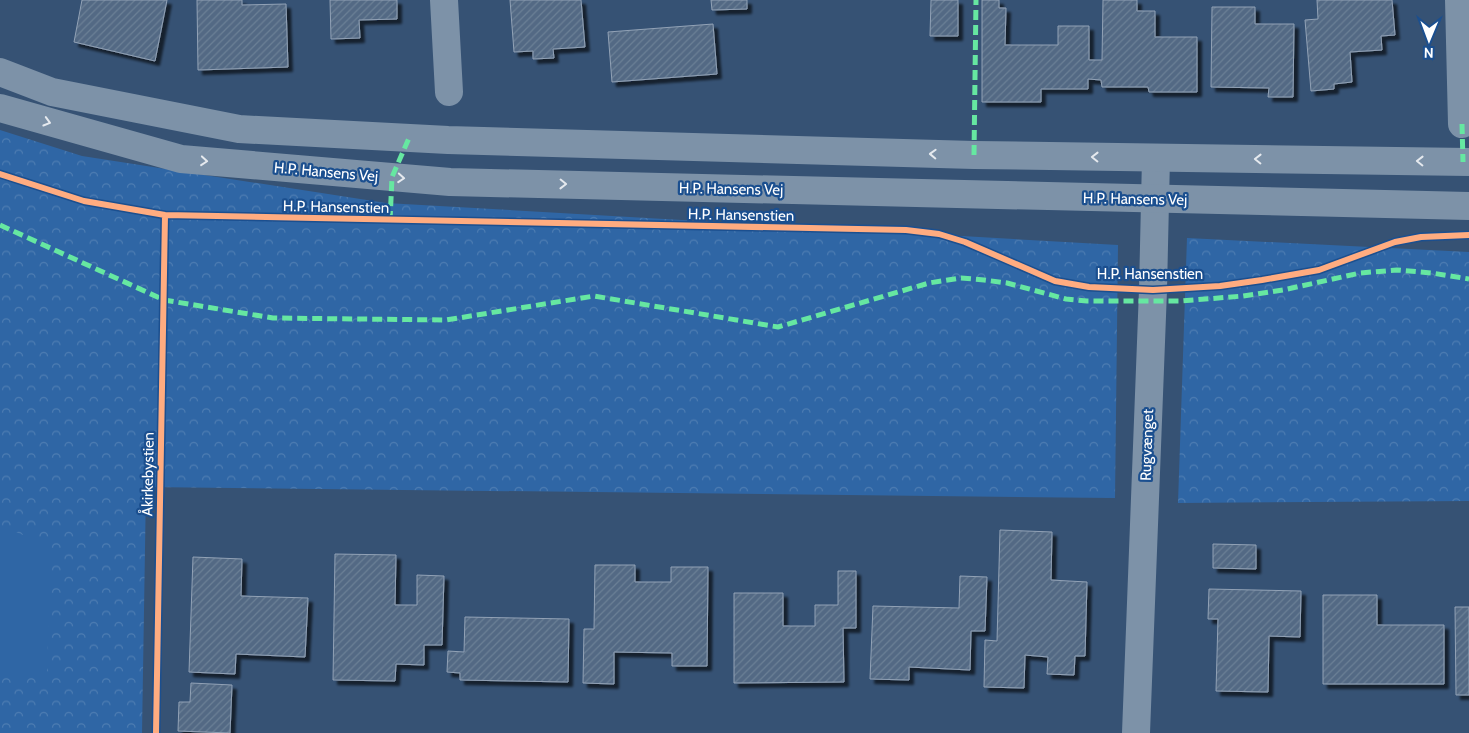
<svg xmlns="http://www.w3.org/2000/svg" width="1469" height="733" viewBox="0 0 1469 733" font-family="Cabin,sans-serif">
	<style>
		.grass { fill: #2f66a5 }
		.forest { fill: url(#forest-crowns) }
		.building { fill: url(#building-hatch); stroke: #92a2b6; filter: url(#shadow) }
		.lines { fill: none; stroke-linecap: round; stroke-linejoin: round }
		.minor { stroke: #7d92a8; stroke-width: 28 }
		.tertiary { stroke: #7d92a8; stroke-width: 28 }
		.quiet { stroke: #66e7a1; stroke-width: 5; stroke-dasharray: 10 5; stroke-linecap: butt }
		.cycleway-casing { stroke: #1b4f8f; stroke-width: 9 }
		.cycleway { stroke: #ffac80; stroke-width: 6 }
		.oneway { stroke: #e5e9ee }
		.labels { text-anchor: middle; stroke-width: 4.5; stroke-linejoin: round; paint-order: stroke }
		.street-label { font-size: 15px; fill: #fff; stroke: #1b4f8f }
	</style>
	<defs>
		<pattern id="forest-crowns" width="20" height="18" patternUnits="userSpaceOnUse" patternTransform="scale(1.25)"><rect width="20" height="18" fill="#2f66a5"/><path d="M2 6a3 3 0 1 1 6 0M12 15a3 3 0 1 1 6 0" fill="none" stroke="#4e7db2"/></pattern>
		<pattern id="building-hatch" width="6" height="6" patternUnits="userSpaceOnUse" patternTransform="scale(1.25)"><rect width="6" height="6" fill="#526984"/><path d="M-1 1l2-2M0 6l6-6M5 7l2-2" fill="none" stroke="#6c8096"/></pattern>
		<filter id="shadow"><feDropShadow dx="4.5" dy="4.5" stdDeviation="1" flood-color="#0009"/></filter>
	</defs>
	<rect width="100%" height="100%" fill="#365274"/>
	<path class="grass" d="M 0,441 L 142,733 L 0,733 Z"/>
	<path class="forest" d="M 0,130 L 82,156 L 386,203 L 1118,245 L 1115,498 L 146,487 L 142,733 L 0,733 L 0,677 L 47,677 L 50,547 L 0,525 Z
		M 1187,238 L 1469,252 L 1469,501 L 1178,503 Z"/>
	<path class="building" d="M 82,0 L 167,0 L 155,61 L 74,42 Z
		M 197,0 L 242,0 L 242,5 L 286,4 L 288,67 L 198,70 Z
		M 330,0 L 397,0 L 397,19 L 359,20 L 360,38 L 331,39 Z
		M 510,0 L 581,0 L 585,47 L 553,49 L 554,58 L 533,59 L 533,51 L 514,52 Z
		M 711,0 L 747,0 L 747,9 L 712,10 Z
		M 931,0 L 958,0 L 958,36 L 930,36 Z
		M 982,0 L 999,0 L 999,8 L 1006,8 L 1005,45 L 1058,45 L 1058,26 L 1089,26 L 1089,60 L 1102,60 L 1103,0 L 1137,0 L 1137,11 L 1155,11 L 1155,37 L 1197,37 L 1197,92 L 1149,92 L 1148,87 L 1102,87 L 1101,80 L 1088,79 L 1088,89 L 1041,89 L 1041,102 L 982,102 Z
		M 1317,0 L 1392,0 L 1395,35 L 1381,36 L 1382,50 L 1350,52 L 1352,82 L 1334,84 L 1334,89 L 1311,91 L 1305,20 L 1318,19 Z
		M 1212,7 L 1255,7 L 1255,24 L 1294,24 L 1293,97 L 1268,97 L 1269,88 L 1211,87 Z
		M 713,24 L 717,74 L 612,82 L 608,32 Z
		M 1000,530 L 1052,532 L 1051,580 L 1087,582 L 1085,656 L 1075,656 L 1074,675 L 1047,674 L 1048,657 L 1025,655 L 1024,688 L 984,687 L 985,640 L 997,641 Z
		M 1213,544 L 1256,545 L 1256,569 L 1213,568 Z
		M 335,554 L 396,555 L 395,605 L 417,605 L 417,575 L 444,576 L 442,645 L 424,645 L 424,665 L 396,664 L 395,681 L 333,680 Z
		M 193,557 L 242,559 L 241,596 L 308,598 L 305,657 L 236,654 L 235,674 L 189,672 Z
		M 595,565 L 635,565 L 635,582 L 671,582 L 671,567 L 708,567 L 707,666 L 672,666 L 672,653 L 614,652 L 614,684 L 583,683 L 584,629 L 594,629 Z
		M 838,571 L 856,571 L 856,628 L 843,628 L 844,682 L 734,683 L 734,593 L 783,593 L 783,626 L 815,626 L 815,605 L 838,605 Z
		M 960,576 L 987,577 L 985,631 L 971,631 L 970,670 L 909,667 L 909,680 L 870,679 L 873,606 L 959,608 Z
		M 1209,589 L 1301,591 L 1300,637 L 1269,636 L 1268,692 L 1216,691 L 1218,619 L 1208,619 Z
		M 1323,595 L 1377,595 L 1377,625 L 1444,625 L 1444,684 L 1323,684 Z
		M 1455,607 L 1469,607 L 1469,695 L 1456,695 Z
		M 465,617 L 569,619 L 568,682 L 460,680 L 460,673 L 447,672 L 448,651 L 464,652 Z
		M 191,683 L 232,685 L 230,733 L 178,731 L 179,702 L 190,702 Z"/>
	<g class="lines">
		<path class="minor" d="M 444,0 L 449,92
			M 1459,0 L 1462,124
			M 1136,733 L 1153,290 L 1156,158"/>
		<path class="tertiary" d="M 0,72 L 52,92 L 239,129 L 448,140 L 974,155 L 1469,162
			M 0,108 L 181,159 L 450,182 L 1469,206"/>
		<path class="quiet" d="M 1462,124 L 1463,162
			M 974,155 L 976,0
			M 390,221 L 392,177 L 409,138
			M 0,225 L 164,300 L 273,318 L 446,320 L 594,296 L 778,327 L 929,283 L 961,278 L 984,280 L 1007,283 L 1066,299 L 1087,301 L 1181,301 L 1243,296 L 1283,290 L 1360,273 L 1397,270 L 1432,273 L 1469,279"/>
		<defs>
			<path id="cycleway" d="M 0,174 L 84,201 L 165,215 L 906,230 L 939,234 L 965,242 L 1055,281 L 1089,287 L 1153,290 L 1220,286 L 1262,280 L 1319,270 L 1395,242 L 1421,237 L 1469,235
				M 156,733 L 165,215"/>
		</defs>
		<use href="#cycleway" class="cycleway-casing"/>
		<use href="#cycleway" class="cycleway"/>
	</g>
	<defs><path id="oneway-chevron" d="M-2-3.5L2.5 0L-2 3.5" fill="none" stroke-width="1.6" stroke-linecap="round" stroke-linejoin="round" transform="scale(1.25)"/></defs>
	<g class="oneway">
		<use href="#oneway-chevron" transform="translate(47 122) rotate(16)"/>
		<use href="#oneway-chevron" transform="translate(933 154) rotate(-178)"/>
		<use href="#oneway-chevron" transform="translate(1095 157) rotate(-179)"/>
		<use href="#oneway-chevron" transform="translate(1258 159) rotate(-179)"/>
		<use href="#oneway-chevron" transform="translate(204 161) rotate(5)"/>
		<use href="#oneway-chevron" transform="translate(1420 161) rotate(-179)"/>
		<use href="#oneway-chevron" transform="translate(401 178) rotate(4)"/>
		<use href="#oneway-chevron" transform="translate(563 184) rotate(1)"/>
	</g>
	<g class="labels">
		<g class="street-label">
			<text transform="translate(326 172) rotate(5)" y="5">H.P. Hansens Vej</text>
			<text transform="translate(731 189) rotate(1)" y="5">H.P. Hansens Vej</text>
			<text transform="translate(1135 199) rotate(1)" y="5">H.P. Hansens Vej</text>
			<text transform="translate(336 207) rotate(1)" y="5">H.P. Hansenstien</text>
			<text transform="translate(741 215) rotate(1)" y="5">H.P. Hansenstien</text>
			<text x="1150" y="279">H.P. Hansenstien</text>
			<text transform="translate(1147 445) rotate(-88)" y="5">Rugvænget</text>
			<text transform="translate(148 474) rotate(-89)" y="5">Åkirkebystien</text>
		</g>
	</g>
	<g transform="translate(1429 40) rotate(181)" stroke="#1b4f8f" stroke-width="4" paint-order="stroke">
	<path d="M0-4L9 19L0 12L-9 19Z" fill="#ffffff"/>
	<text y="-8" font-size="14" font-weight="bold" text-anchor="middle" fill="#ffffff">N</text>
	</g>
</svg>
